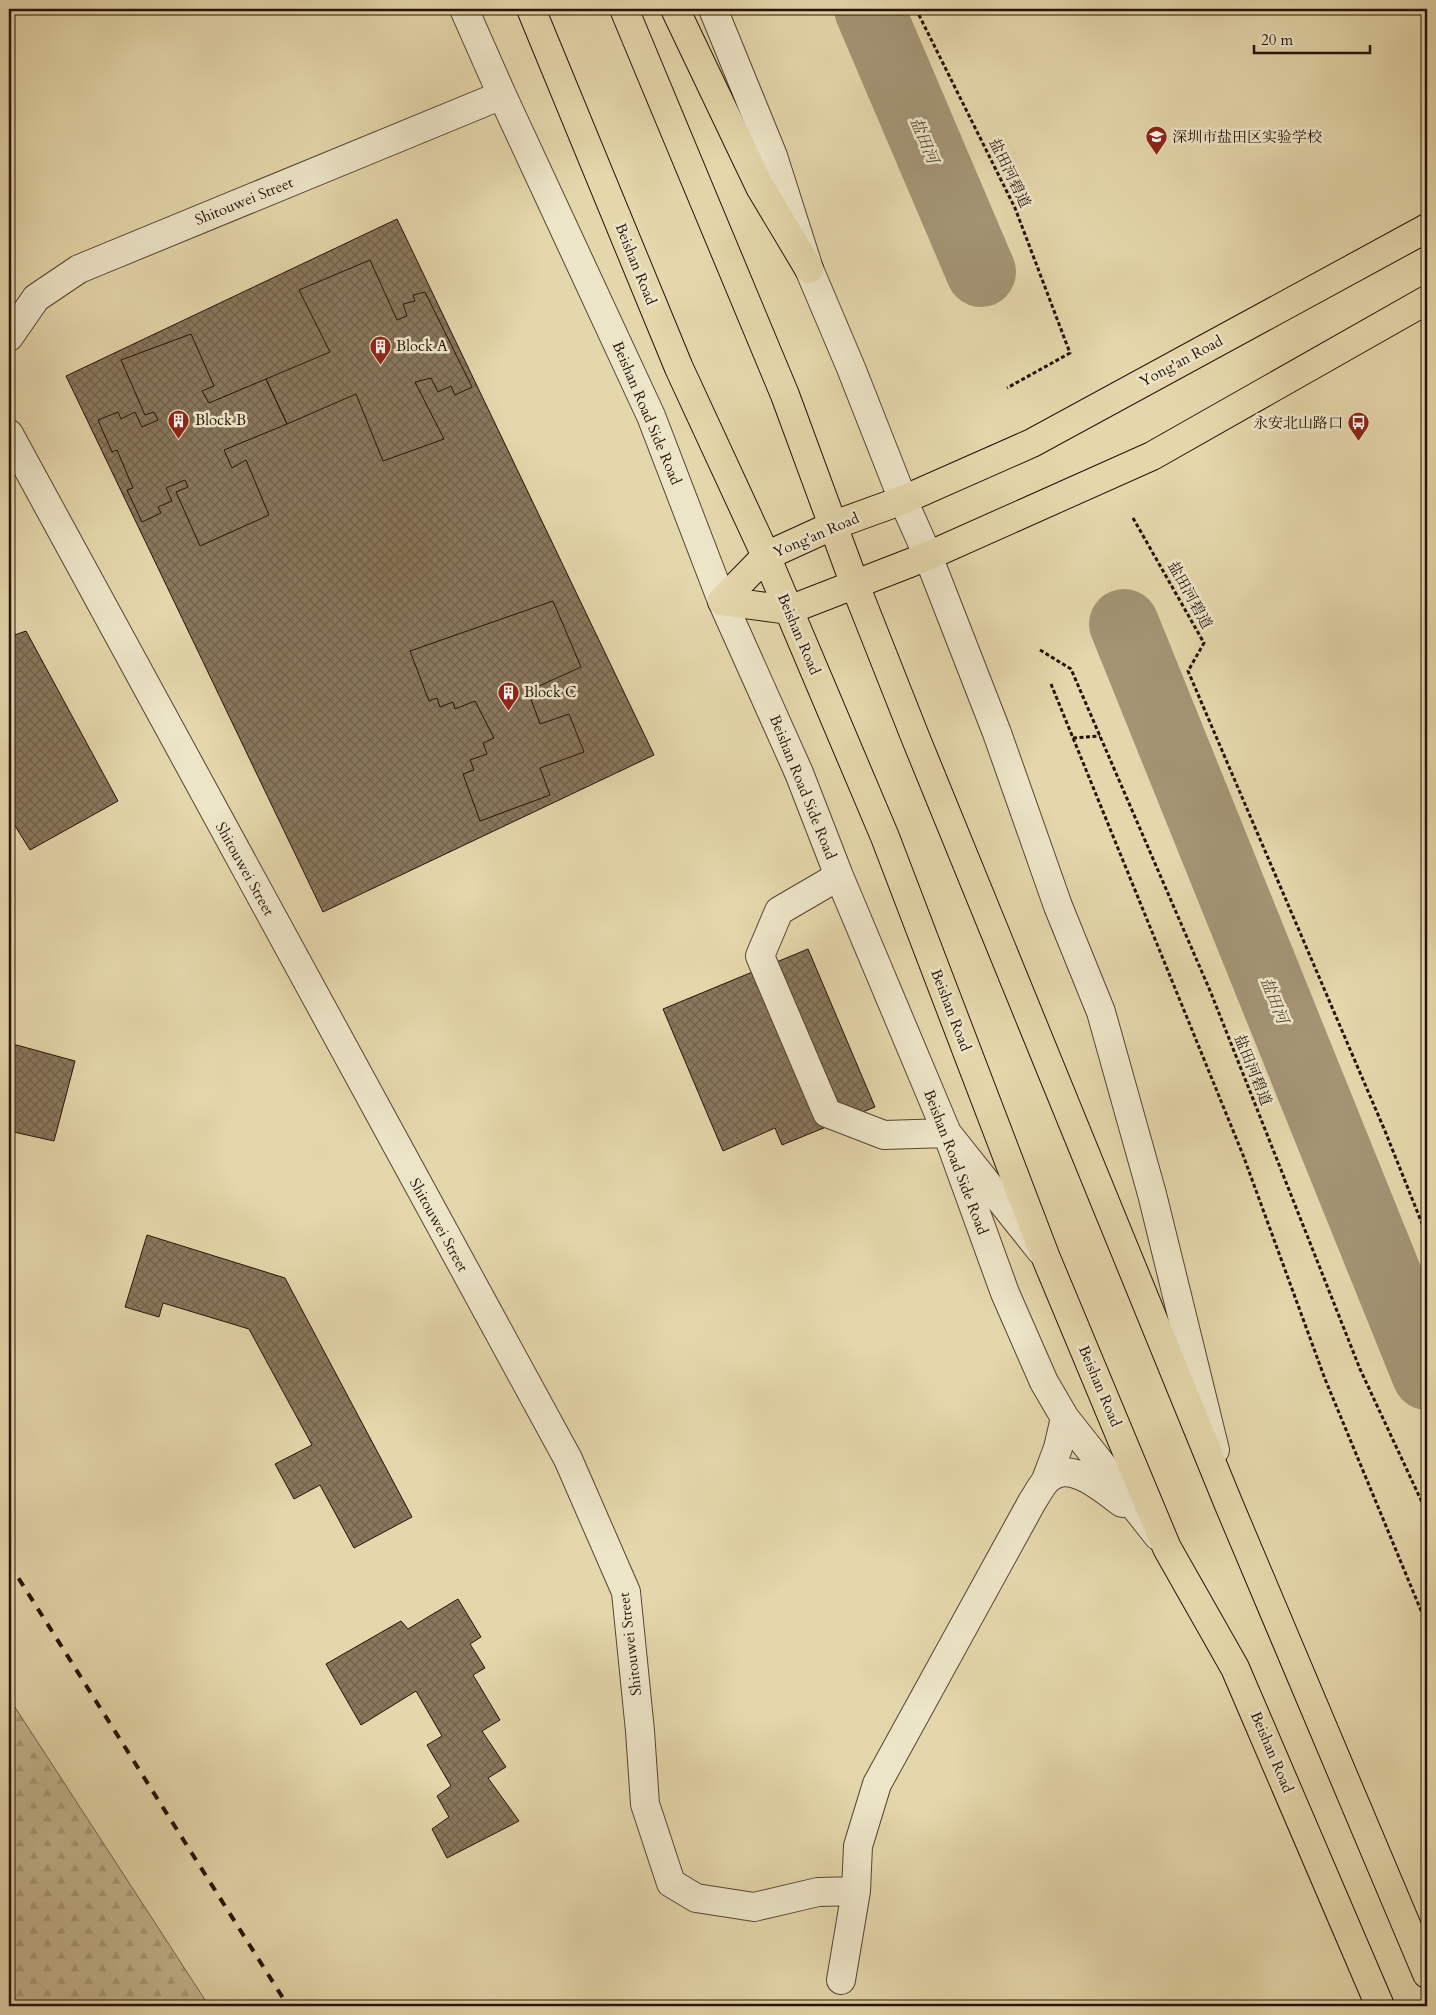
<svg xmlns="http://www.w3.org/2000/svg" width="1436" height="2015" viewBox="0 0 1436 2015" font-family="Cardo,'Noto Serif SC',serif">
	<style>
		.forest { fill: url(#forest-firs); stroke: #75644c }
		.lines { fill: none; stroke-linecap: round; stroke-linejoin: round }
		.river { stroke: #a39474; stroke-width: 70 }
		.building { fill: url(#building-cross-hatch); stroke: #261209 }
		.minor-casing { stroke: #564332; stroke-width: 30 }
		.major-casing { stroke: #261209; stroke-width: 30 }
		.path { stroke: #261209; stroke-width: 3; stroke-dasharray: 4 2.5; stroke-linecap: butt }
		.minor { stroke: #ede5c8; stroke-width: 28 }
		.major { stroke: #e4d7ab; stroke-width: 28 }
		.rail { stroke: #261209; stroke-width: 4; stroke-dasharray: 9 9; stroke-linecap: butt }
		.labels { text-anchor: middle; stroke-width: 5; stroke-linejoin: round; paint-order: stroke }
		.poi-label { font-size: 15px; fill: #261209; stroke: #ede5c8; text-anchor: start }
		.street-label { font-size: 15px; fill: #261209; stroke: #ede5c8 }
		.water-label { font-size: 16px; font-style: italic; fill: #584634; stroke: #ede5c8 }
	</style>
	<defs>
		<pattern id="forest-firs" width="22" height="20" patternUnits="userSpaceOnUse" patternTransform="scale(1.25)"><rect width="22" height="20" fill="#c4b68f"/><path d="M5 1l3.5 6h-7zM16 11l3.5 6h-7z" fill="#a89b7a"/></pattern>
		<pattern id="building-cross-hatch" width="8" height="8" patternUnits="userSpaceOnUse" patternTransform="scale(1.25)"><rect width="8" height="8" fill="#89785d"/><path d="M0 0l8 8M0 8l8-8" fill="none" stroke="#70614b"/></pattern>
	</defs>
	<rect width="100%" height="100%" fill="#e4d7ab"/>
	<filter id="stains"><feTurbulence type="fractalNoise" baseFrequency=".004" numOctaves="4"/><feColorMatrix values="0 0 0 0 .2 0 0 0 0 .09 0 0 0 0 .02 0 0 0 .5 -.17"/></filter>
	<radialGradient id="worn" r=".72"><stop offset=".6" stop-color="#630" stop-opacity="0"/><stop offset="1" stop-color="#630" stop-opacity=".3"/></radialGradient>
	<path class="forest" d="M 9,1698 L 209,2006 L 9,2006 Z"/>
	<g class="lines">
		<path class="river" d="M 869,9 L 981,272
			M 1124,624 L 1427,1375"/>
	</g>
	<path class="building" d="M 397,219 L 654,755 L 323,912 L 66,376 Z
		M 370,260 L 397,320 L 407,316 L 403,304 L 415,301 L 413,295 L 425,292 L 472,387 L 455,395 L 451,386 L 438,392 L 431,378 L 415,382 L 444,439 L 383,461 L 356,394 L 287,424 L 266,379 L 330,352 L 299,290 Z
		M 191,334 L 214,386 L 202,391 L 209,403 L 266,379 L 287,424 L 224,450 L 232,468 L 246,460 L 269,515 L 200,546 L 176,492 L 188,487 L 185,480 L 166,488 L 172,501 L 158,507 L 161,513 L 142,522 L 127,490 L 133,488 L 117,450 L 112,452 L 98,420 L 118,412 L 121,419 L 135,412 L 142,427 L 158,420 L 154,412 L 145,415 L 121,360 Z
		M 553,601 L 581,667 L 528,691 L 540,724 L 569,714 L 584,752 L 540,768 L 550,795 L 480,821 L 463,774 L 474,770 L 470,760 L 487,754 L 483,743 L 494,738 L 475,701 L 455,709 L 453,702 L 440,707 L 437,698 L 429,701 L 410,651 Z
		M 26,631 L 118,801 L 30,850 L 9,816 L 9,637 Z
		M 808,949 L 875,1107 L 782,1145 L 775,1128 L 723,1151 L 663,1009 Z
		M 9,1043 L 75,1061 L 54,1141 L 9,1131 Z
		M 147,1235 L 285,1278 L 412,1517 L 354,1548 L 320,1485 L 294,1499 L 275,1464 L 312,1445 L 249,1329 L 163,1303 L 159,1317 L 125,1307 Z
		M 458,1599 L 481,1637 L 470,1644 L 485,1668 L 473,1675 L 500,1720 L 482,1731 L 506,1767 L 488,1778 L 519,1821 L 447,1858 L 432,1829 L 449,1817 L 437,1796 L 451,1786 L 427,1745 L 442,1736 L 416,1691 L 361,1725 L 326,1664 L 401,1621 L 408,1629 Z"/>
	<g class="lines">
		<defs>
			<path id="minor" d="M 464,9 L 502,95 L 651,416 L 722,601 L 799,773 L 839,876 L 947,1133 L 1005,1293 L 1044,1382 L 1065,1418 L 1158,1536
				M 713,9 L 773,156 L 809,269 L 851,368 L 903,500 L 928,556 L 997,733 L 1058,906 L 1101,1012 L 1152,1194 L 1215,1450
				M 9,337 L 36,298 L 79,269 L 502,95
				M 9,434 L 568,1459 L 626,1592 L 640,1731 L 645,1804 L 671,1883 L 696,1898 L 754,1907 L 818,1892 L 856,1891
				M 839,876 L 779,911 L 760,956 L 827,1113 L 884,1135 L 947,1133 L 1041,1251
				M 1046,1480 L 1058,1448 L 1065,1418
				M 841,1980 L 856,1891 L 858,1846 L 877,1784 L 1032,1502 C 1036,1496 1040,1488 1045,1482 C 1067,1456 1103,1489 1122,1503"/>
			<path id="major" d="M 531,9 L 679,368 L 766,556 L 885,837 L 1046,1258 L 1167,1548 L 1235,1668 L 1380,2006
				M 624,9 L 785,395 L 855,585 L 916,739 L 1229,1505 L 1427,1974
				M 675,9 L 760,187 L 809,269
				M 722,601 L 766,556 L 834,525 L 903,500 L 1032,443 L 1427,228
				M 722,601 L 789,610 L 928,556 L 1152,456 L 1427,300"/>
		</defs>
		<use href="#minor" class="minor-casing"/>
		<use href="#major" class="major-casing"/>
		<path class="path" d="M 916,9 L 1015,208 L 1070,353 L 1007,388
			M 1133,518 L 1204,643 L 1188,671 L 1385,1131 L 1427,1236
			M 1040,650 L 1071,669 L 1211,993 L 1360,1369 L 1427,1513
			M 1051,684 L 1243,1155 L 1325,1379 L 1427,1625
			M 1073,738 L 1100,736"/>
		<use href="#minor" class="minor"/>
		<use href="#major" class="major"/>
		<path class="rail" d="M 9,1563 L 288,2006"/>
	</g>
	<defs>
		<symbol id="school-pin" viewBox="-11 -11 22 30"><path d="M0 17L-7.5 6A9.5 9.5 0 1 1 7.5 6Z" fill="#8f2418" stroke="#ede5c8"/><path d="M0-5L7-2L0 1L-7-2ZM-4 1L0 2.5L4 1V4Q0 6-4 4Z" fill="#fff"/></symbol>
		<symbol id="building-pin" viewBox="-11 -11 22 30"><path d="M0 17L-7.5 6A9.5 9.5 0 1 1 7.5 6Z" fill="#8f2418" stroke="#ede5c8"/><path d="M-4-6H4V6H1V3H-1V6H-4ZM-2.5-4.3h1.7v1.8h-1.7ZM.8-4.3h1.7v1.8H.8ZM-2.5-1h1.7V.8h-1.7ZM.8-1h1.7V.8H.8Z" fill="#fff"/></symbol>
		<symbol id="bus-pin" viewBox="-11 -11 22 30"><path d="M0 17L-7.5 6A9.5 9.5 0 1 1 7.5 6Z" fill="#8f2418" stroke="#ede5c8"/><path d="M-5-6H5V4H4V6H2V4H-2V6H-4V4H-5ZM-3.5-4V0h7V-4ZM-3.5 1.2v1.5H-2V1.2ZM2 1.2v1.5H3.5V1.2Z" fill="#fff"/></symbol>
	</defs>
	<g fill-rule="evenodd">
		<use href="#school-pin" x="1144" y="124" width="25" height="34"/>
		<use href="#building-pin" x="368" y="334" width="25" height="34"/>
		<use href="#building-pin" x="166" y="408" width="25" height="34"/>
		<use href="#bus-pin" x="1346" y="410" width="25" height="34"/>
		<use href="#building-pin" x="496" y="680" width="25" height="34"/>
	</g>
	<g class="labels">
		<g class="poi-label">
			<text x="1172" y="142">深圳市盐田区实验学校</text>
			<text x="396" y="351">Block A</text>
			<text x="195" y="425">Block B</text>
			<text x="1343" y="428" text-anchor="end">永安北山路口</text>
			<text x="524" y="697">Block C</text>
		</g>
		<g class="street-label">
			<text transform="translate(1010 173) rotate(64)" y="5">盐田河碧道</text>
			<text transform="translate(244 201) rotate(-22)" y="5">Shitouwei Street</text>
			<text transform="translate(636 264) rotate(68)" y="5">Beishan Road</text>
			<text transform="translate(1181 361) rotate(-28)" y="5">Yong'an Road</text>
			<text transform="translate(647 413) rotate(67)" y="5">Beishan Road Side Road</text>
			<text transform="translate(816 535) rotate(-23)" y="5">Yong'an Road</text>
			<text transform="translate(1190 595) rotate(61)" y="5">盐田河碧道</text>
			<text transform="translate(799 634) rotate(67)" y="5">Beishan Road</text>
			<text transform="translate(803 787) rotate(68)" y="5">Beishan Road Side Road</text>
			<text transform="translate(245 869) rotate(61)" y="5">Shitouwei Street</text>
			<text transform="translate(951 1010) rotate(69)" y="5">Beishan Road</text>
			<text transform="translate(1253 1070) rotate(68)" y="5">盐田河碧道</text>
			<text transform="translate(956 1162) rotate(69)" y="5">Beishan Road Side Road</text>
			<text transform="translate(439 1225) rotate(61)" y="5">Shitouwei Street</text>
			<text transform="translate(1100 1386) rotate(67)" y="5">Beishan Road</text>
			<text transform="translate(630 1644) rotate(-97)" y="5">Shitouwei Street</text>
			<text transform="translate(1272 1752) rotate(67)" y="5">Beishan Road</text>
		</g>
		<g class="water-label">
			<text transform="translate(925 140) rotate(67)" y="6">盐田河</text>
			<text transform="translate(1275 1000) rotate(68)" y="6">盐田河</text>
		</g>
	</g>
	<rect width="1436" height="2015" fill="none" stroke="#e4d7ab" stroke-width="30"/>
	<rect x="10" y="10" width="1416" height="1995" fill="none" stroke="#261209" stroke-width="2.5"/>
	<rect x="15" y="15" width="1406" height="1985" fill="none" stroke="#261209"/>
	<path d="M1254 45v8h116v-8" fill="none" stroke="#261209" stroke-width="2.5"/>
	<text x="1261" y="45" font-size="15" fill="#261209" stroke="#ede5c8" stroke-width="4" paint-order="stroke">20 m</text>
	<rect width="100%" height="100%" filter="url(#stains)"/>
	<rect width="100%" height="100%" fill="url(#worn)"/>
</svg>
